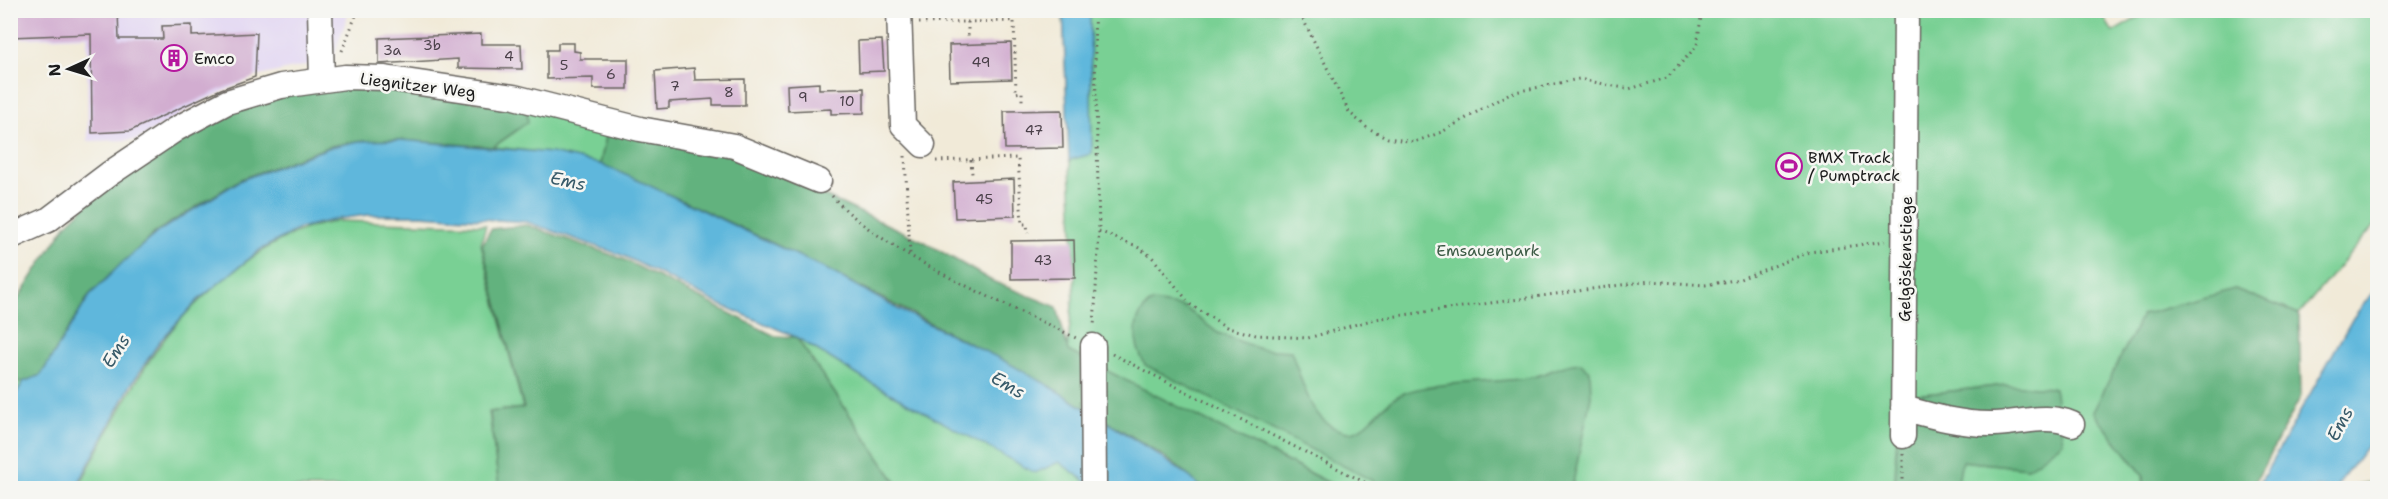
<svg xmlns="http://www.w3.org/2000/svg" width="2388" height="499" viewBox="0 0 2388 499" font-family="'Shantell Sans',sans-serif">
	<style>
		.built { fill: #e1d4f3 }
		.green { fill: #79d094; stroke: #4a7658; stroke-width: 1.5 }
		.forest { fill: #62b27e; stroke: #3f674d; stroke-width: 1.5 }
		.water { fill: #5fb7dc; stroke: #3e6a7c; stroke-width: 1.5 }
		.building { fill: #d2add0 }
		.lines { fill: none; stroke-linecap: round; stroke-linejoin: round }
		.minor-casing { stroke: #67645e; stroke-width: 27 }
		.path { stroke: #67645e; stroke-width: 3; stroke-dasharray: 1.5 4.5; stroke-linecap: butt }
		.minor { stroke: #fff; stroke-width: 24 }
		.labels { text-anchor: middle; stroke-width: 5; stroke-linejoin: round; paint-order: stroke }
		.number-label { font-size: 14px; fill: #4a4049 }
		.poi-label { font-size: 16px; fill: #1c1c1c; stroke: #f6f6f2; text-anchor: start }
		.street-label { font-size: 16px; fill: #1c1c1c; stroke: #f6f6f2 }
		.park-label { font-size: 16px; fill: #3d5b46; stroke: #f6f6f2 }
		.water-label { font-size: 18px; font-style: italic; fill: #375a69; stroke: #f6f6f2 }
	</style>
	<rect width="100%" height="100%" fill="#f6f6f2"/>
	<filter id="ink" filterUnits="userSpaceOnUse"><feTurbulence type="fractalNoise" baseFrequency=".0167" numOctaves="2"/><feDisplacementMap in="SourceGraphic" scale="12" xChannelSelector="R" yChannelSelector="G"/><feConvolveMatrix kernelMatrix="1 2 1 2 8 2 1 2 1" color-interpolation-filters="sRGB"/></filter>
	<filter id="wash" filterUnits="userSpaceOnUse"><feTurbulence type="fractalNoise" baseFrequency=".008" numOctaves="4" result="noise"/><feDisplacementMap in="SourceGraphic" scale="24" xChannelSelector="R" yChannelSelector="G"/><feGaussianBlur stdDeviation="1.35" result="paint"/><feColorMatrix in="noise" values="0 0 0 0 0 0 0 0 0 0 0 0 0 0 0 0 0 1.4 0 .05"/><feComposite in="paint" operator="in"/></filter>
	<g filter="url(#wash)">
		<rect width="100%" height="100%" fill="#f1ead8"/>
		<path class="built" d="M 10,11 L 349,11 L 333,59 L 255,77 L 205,100 L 137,140 L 88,141 L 87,36 L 11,39 Z"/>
		<path class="green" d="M 2099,10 L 2113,32 L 2149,11 L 2377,11 L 2377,222 L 2299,314 L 2235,289 L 2093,412 L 2144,476 L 2141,488 L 1957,488 L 1961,461 L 2028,468 L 2006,385 L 1898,397 L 1895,488 L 1327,488 L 1330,483 L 1067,351 L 1075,278 L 1063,11 Z
			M 526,109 L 609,123 L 600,164 L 550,153 L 493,147 L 515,132 Z
			M 337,221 L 486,225 L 481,244 L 523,408 L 489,412 L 499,488 L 78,488 C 104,440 128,390 160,345 C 189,304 255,248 302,230 C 313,225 326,224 337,221 Z
			M 796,337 L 864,379 L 1059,462 L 1095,488 L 900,488 Z
			M 11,380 L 23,382 L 11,403 Z
			M 2377,481 L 2377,488 L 2342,488 Z"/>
		<path class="forest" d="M 346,81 L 526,109 L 528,122 L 493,147 L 400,140 L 359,141 L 331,146 L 241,179 L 157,231 L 89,295 L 41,375 L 23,382 L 11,380 L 10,311 L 66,225 L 112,180 L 230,107 Z
			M 609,123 L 724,150 L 923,241 L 992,281 L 1057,307 L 1068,351 L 1331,484 L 1327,488 L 1201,488 C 1171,456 1126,434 1089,411 C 1028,372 963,340 899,307 C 801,256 702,207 600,165 Z
			M 527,225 L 623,259 L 775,336 L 796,337 L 900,488 L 499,488 L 490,412 L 524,408 L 482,245 L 491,229 Z
			M 2235,289 L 2299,314 L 2301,396 L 2252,488 L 2141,488 L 2144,476 L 2093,412 L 2142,315 Z
			M 1153,302 L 1184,307 L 1218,333 L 1260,349 L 1291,351 C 1303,381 1310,427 1348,432 C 1364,434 1382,404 1398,396 C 1427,380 1498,384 1533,377 C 1550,373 1564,363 1581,363 L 1590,371 L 1591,396 L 1572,488 L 1378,488 L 1373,481 L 1145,365 C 1133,344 1130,315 1153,302 Z
			M 2006,385 L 2054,388 L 2063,442 L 2028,468 L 1962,461 L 1957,488 L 1895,488 L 1898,397 Z"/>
		<path class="water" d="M 1063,11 L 1090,11 L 1092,154 L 1069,160 Z
			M 400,140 L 551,153 L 600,164 L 642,182 L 828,270 L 898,309 L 1001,359 L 1046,384 L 1145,446 L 1191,478 L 1201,488 L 1095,488 L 1059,462 L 1035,473 L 864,379 L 796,337 L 721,305 L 624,256 L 527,222 L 421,215 L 368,215 L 337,219 L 300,228 L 260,250 L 198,300 L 160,341 L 131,385 L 76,488 L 11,488 L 11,403 L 23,382 L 41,375 L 90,295 L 123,262 L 159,231 L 241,180 L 331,147 L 359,141 Z
			M 2377,287 L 2377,433 L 2335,488 L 2257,488 L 2353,318 Z"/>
		<g id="blocks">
			<path class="building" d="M 10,10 L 118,10 L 119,39 L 163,39 L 162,26 L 192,25 L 192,36 L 257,33 L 255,77 L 221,89 L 130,131 L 92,133 L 91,34 L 10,37 Z
				M 481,34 L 481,44 L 521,44 L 522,69 L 458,68 L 458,59 L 379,64 L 379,38 Z
				M 882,40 L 884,71 L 859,72 L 858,41 Z
				M 558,43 L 574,43 L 574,51 L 580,52 L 580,59 L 628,59 L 628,89 L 593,89 L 593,78 L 547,79 L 547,50 L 558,50 Z
				M 1011,43 L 1012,79 L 950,81 L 949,45 Z
				M 694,68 L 695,80 L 745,79 L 745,105 L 713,105 L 713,99 L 669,102 L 669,108 L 657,109 L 655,71 Z
				M 819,83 L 819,89 L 864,88 L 864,113 L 831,114 L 831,109 L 788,111 L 787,85 Z
				M 1062,110 L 1063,148 L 1005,149 L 1004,111 Z
				M 1014,179 L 1015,216 L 955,218 L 953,182 Z
				M 1074,240 L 1075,278 L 1011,279 L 1011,241 Z"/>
		</g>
	</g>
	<g filter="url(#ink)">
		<use href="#blocks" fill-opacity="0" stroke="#67645e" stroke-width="1.5"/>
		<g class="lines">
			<defs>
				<path id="minor" d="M 320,10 L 322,80
					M 899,10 L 903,125 L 923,145
					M 10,237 L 48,220 L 109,174 L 176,129 L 227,102 L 281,86 L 345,77 L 385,78 L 514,97 L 640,129 L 734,146 L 819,181
					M 1093,346 L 1094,488
					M 1903,408 C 1932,416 1959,424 1990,424 C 2018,424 2046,413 2072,424
					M 1903,436 L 1906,10"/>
			</defs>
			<use href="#minor" class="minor-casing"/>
			<path class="path" d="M 1094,10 L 1099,231 L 1094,327
				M 1303,19 L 1349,112 L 1366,127 L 1388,138 L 1414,142 L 1442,132 L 1510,93 L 1579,79 L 1629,89 L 1667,78 L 1697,46 L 1702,10
				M 968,22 L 968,39
				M 919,23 L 1014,21 L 1016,93 L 1022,92 L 1022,102
				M 342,51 L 358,10
				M 905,156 L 910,254
				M 971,160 L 972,174
				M 936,161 L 1018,158 L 1022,224 L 1027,224 L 1028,233
				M 832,196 C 886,256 1003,302 1076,338
				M 1099,231 L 1139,248 L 1152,257 L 1191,305 L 1228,328 L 1256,335 L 1308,338 L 1375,319 L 1650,281 L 1705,285 L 1740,279 L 1810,252 L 1885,241
				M 1112,354 L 1370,485 L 1371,488
				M 1903,454 L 1903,488"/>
			<use href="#minor" class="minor"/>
		</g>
	</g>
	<defs>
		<symbol id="building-ring" viewBox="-11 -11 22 22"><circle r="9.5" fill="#f6f6f2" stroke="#b5179e" stroke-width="1.5"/><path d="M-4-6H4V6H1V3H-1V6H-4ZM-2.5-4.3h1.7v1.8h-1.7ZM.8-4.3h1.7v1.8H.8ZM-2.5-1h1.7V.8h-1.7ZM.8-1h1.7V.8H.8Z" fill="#b5179e"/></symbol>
		<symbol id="stadium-ring" viewBox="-11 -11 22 22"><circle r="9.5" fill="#f6f6f2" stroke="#b5179e" stroke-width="1.5"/><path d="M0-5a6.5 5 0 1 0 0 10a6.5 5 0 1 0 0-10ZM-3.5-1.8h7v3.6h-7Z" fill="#b5179e"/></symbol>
	</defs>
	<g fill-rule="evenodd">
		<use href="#building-ring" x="159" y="43" width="30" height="30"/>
		<use href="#stadium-ring" x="1774" y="151" width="30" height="30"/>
	</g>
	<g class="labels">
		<g class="number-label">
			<text x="432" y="50">3b</text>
			<text x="392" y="55">3a</text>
			<text x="509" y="61">4</text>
			<text x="981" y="67">49</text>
			<text x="564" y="70">5</text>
			<text x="611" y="79">6</text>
			<text x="675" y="91">7</text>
			<text x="729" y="97">8</text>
			<text x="803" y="102">9</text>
			<text x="847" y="106">10</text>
			<text x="1034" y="135">47</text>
			<text x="984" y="204">45</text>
			<text x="1043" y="265">43</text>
		</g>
		<g class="poi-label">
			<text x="194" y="64">Emco</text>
			<text x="1808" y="163">BMX Track<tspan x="1808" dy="18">/ Pumptrack</tspan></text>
		</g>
		<g class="street-label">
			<text transform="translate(418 85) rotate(7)" y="6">Liegnitzer Weg</text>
			<text transform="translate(1905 259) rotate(-89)" y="6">Gelgöskenstiege</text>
		</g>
		<g class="park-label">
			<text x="1488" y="256">Emsauenpark</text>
		</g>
		<g class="water-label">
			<text transform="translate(568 181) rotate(12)" y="6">Ems</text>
			<text transform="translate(116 351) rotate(-57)" y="6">Ems</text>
			<text transform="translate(1008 385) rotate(30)" y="6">Ems</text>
			<text transform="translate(2340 424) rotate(-62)" y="6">Ems</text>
		</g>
	</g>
	<rect width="2388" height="499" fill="none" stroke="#f6f6f2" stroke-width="36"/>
	<g transform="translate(69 69) rotate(266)" stroke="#f6f6f2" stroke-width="4.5" paint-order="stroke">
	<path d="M0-4.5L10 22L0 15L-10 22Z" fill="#1c1c1c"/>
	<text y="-9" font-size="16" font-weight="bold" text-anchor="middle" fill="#1c1c1c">N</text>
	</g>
</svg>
